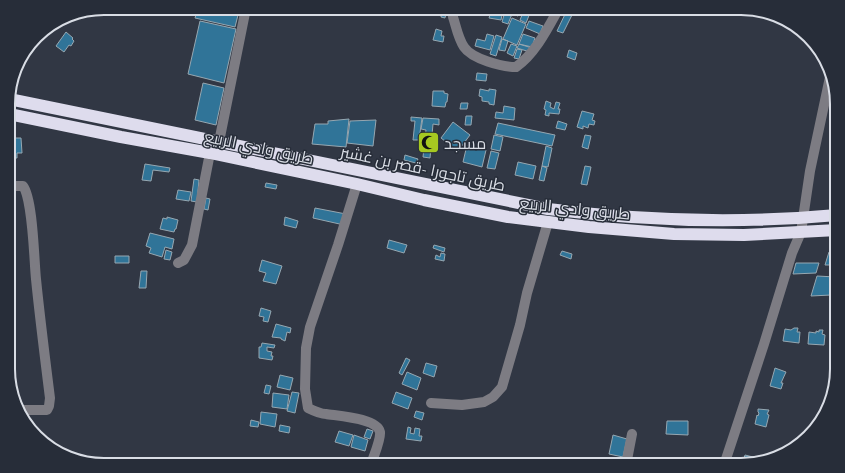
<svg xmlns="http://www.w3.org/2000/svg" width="845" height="473" viewBox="0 0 845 473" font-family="'Zilla Slab',Cairo,serif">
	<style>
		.building { fill: #307498; stroke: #96a7b1 }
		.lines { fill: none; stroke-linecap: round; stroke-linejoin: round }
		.minor { stroke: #7d7c83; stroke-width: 10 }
		.highway { stroke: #dedced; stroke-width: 12 }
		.labels { text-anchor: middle; stroke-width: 3; stroke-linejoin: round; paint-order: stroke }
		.poi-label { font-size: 16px; fill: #d9dde5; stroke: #272d39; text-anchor: start }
		.street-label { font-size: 16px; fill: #d9dde5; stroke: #272d39 }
		.rim { fill: none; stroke: #d9dde5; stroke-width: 2 }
	</style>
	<rect width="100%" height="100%" fill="#313744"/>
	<path class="building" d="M 198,8 L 205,8 L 238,15 L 235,27 L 195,18 Z
		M 442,8 L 447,8 L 445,18 L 441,17 Z
		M 492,8 L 503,10 L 501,20 L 489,18 Z
		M 506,8 L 520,9 L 518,16 L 512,14 L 508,24 L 502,22 Z
		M 568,8 L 575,9 L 563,33 L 557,31 Z
		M 524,10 L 530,13 L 526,23 L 520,20 Z
		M 512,18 L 526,24 L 517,45 L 503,39 Z
		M 200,21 L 236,29 L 224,83 L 188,74 Z
		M 529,21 L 543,26 L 540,34 L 526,28 Z
		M 436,29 L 442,31 L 441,36 L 444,36 L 443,42 L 433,40 Z
		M 66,32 L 73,38 L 72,39 L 74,41 L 71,46 L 69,45 L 64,52 L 56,46 Z
		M 487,34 L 494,36 L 490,50 L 475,46 L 477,39 L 485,41 Z
		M 523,34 L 535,38 L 532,47 L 519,44 Z
		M 496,35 L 502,37 L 496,56 L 490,54 Z
		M 502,39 L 508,41 L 505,51 L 499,50 Z
		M 511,44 L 517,46 L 513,56 L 507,53 Z
		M 519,44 L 532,48 L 530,52 L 517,48 Z
		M 517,49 L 522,50 L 519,59 L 514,58 Z
		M 569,50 L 577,53 L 575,60 L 567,57 Z
		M 477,73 L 487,74 L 486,81 L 476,80 Z
		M 203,83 L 224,88 L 216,125 L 195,120 Z
		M 480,89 L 489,91 L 489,89 L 496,90 L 494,105 L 489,104 L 489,102 L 482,101 L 482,97 L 479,96 Z
		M 433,91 L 444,91 L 444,93 L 448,94 L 447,102 L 446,102 L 445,107 L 432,106 Z
		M 546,101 L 551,103 L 550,107 L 554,109 L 556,102 L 560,103 L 558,109 L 560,109 L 559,114 L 549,113 L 549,116 L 545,115 L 546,110 L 544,109 Z
		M 461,103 L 468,103 L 467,109 L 460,109 Z
		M 504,106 L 515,108 L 514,120 L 495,118 L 496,112 L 503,113 Z
		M 582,111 L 594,114 L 592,120 L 595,121 L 594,125 L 589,124 L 588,128 L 583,126 L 583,129 L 577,127 Z
		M 466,116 L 472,116 L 471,125 L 465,125 Z
		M 411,117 L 422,118 L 419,140 L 413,140 L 415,121 L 411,121 Z
		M 423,118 L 439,119 L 439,125 L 433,124 L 430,158 L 423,157 L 426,130 L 421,129 Z
		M 349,119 L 346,147 L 312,144 L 315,124 L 328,124 L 328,121 Z
		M 376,120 L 373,146 L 347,143 L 350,121 Z
		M 558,121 L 567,124 L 565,130 L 556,128 Z
		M 453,122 L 470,135 L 458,151 L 441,138 Z
		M 498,123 L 555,135 L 552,146 L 495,134 Z
		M 494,135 L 503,137 L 500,151 L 491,149 Z
		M 585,135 L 591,136 L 588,149 L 582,147 Z
		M 9,138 L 21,138 L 22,153 L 17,153 L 17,158 L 9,158 Z
		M 467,145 L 486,150 L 482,167 L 463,162 Z
		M 546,146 L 552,148 L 548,167 L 542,166 Z
		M 491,151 L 499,153 L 495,169 L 487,168 Z
		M 405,155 L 418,159 L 416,163 L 404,160 Z
		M 518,162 L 536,166 L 533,179 L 515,175 Z
		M 145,164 L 170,168 L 169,172 L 153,170 L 151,181 L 142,180 Z
		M 542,166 L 547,168 L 544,181 L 539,180 Z
		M 585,166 L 591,167 L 587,185 L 581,184 Z
		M 194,179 L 199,180 L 197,202 L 191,201 Z
		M 266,183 L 277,185 L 276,189 L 265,187 Z
		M 178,190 L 191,192 L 189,201 L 176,199 Z
		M 206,198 L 210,199 L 208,210 L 204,209 Z
		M 315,208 L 346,214 L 344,225 L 313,218 Z
		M 167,217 L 178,220 L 176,229 L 175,229 L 174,232 L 160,229 L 163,218 L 167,219 Z
		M 285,217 L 298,221 L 296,228 L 284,225 Z
		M 150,233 L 174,239 L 172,249 L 165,247 L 162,257 L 149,253 L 151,248 L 146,246 Z
		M 389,240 L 407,245 L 404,253 L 387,248 Z
		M 434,245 L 445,248 L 444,252 L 433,248 Z
		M 166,250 L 172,252 L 170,260 L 164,259 Z
		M 562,251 L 572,254 L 571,259 L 560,255 Z
		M 829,252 L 837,252 L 837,265 L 825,265 Z
		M 441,253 L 445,254 L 444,261 L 435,259 L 436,255 L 440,257 Z
		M 115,256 L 129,256 L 129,263 L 115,263 Z
		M 262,260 L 282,266 L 276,284 L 263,281 L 266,273 L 259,271 Z
		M 796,263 L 819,263 L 816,273 L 793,274 Z
		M 141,271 L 147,271 L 146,288 L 139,288 Z
		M 817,276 L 836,277 L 831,295 L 811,296 Z
		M 261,308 L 271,311 L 268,322 L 263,321 L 264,317 L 259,316 Z
		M 276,324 L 291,328 L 290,333 L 287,332 L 285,341 L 281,339 L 281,338 L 272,337 Z
		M 794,328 L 798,328 L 797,332 L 800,332 L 799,343 L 783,341 L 785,329 L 791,330 Z
		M 819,330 L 823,330 L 822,334 L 825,335 L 824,345 L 808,344 L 809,332 L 816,333 L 816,331 L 819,332 Z
		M 262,343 L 275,345 L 274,348 L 267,347 L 267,351 L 272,352 L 271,356 L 273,356 L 272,360 L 259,358 L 259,347 L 261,347 Z
		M 406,358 L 410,360 L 402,375 L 399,373 Z
		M 426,363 L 437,366 L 434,377 L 423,373 Z
		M 775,368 L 786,372 L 781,383 L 783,383 L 781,389 L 770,386 Z
		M 407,372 L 421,378 L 417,390 L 402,384 Z
		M 280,375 L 293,378 L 290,390 L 277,387 Z
		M 266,385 L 271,386 L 269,394 L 264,393 Z
		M 292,392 L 299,393 L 295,413 L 287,411 Z
		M 396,392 L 412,398 L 408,409 L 392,403 Z
		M 273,393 L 289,395 L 287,409 L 272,407 Z
		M 758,409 L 769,410 L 767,414 L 769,415 L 766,427 L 755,424 L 757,415 L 758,416 L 759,413 L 758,412 Z
		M 416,411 L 424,413 L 422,420 L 414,417 Z
		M 261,412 L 277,414 L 275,427 L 260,424 Z
		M 251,420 L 259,422 L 258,427 L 250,426 Z
		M 667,421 L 688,421 L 688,435 L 666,434 Z
		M 280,425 L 290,427 L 289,433 L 279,431 Z
		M 408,427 L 411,428 L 410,433 L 414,434 L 415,428 L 420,429 L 419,436 L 422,436 L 421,441 L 406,439 Z
		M 367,429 L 373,431 L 370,439 L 364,437 Z
		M 339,431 L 353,435 L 349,446 L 335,442 Z
		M 354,435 L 368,440 L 365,451 L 351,447 Z
		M 613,435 L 627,439 L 623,457 L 609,454 Z
		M 745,455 L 757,458 L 756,462 L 747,465 L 742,465 Z"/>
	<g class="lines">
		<path class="minor" d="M 453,17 C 456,26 458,38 464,47 C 472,59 502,67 516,67 C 535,54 548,28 559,8
			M 219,142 L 246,8
			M 357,184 L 338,245 L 310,327 L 306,348 L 305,389 L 308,408 C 314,411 320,414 326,414 C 338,416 377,418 380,432 C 381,440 373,457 371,465
			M 9,186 L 23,186 C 33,199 34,260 36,279 C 40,319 45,358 50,398 L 49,406 L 47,410 L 19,410
			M 178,263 L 184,260 L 192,245 L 210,153
			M 431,403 L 462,405 L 484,402 L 493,397 L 502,387 L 520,325 L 527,293 L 548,222
			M 626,465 L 632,434
			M 724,465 L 764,344 L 792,253 L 801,232 L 810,171 L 830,77"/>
		<path class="highway" d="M 9,99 L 548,209 C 644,221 740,224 837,215
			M 9,114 L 121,137 L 210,153 L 357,184 L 424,200 L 508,217 L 589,227 L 674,234 L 744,235 L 837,230"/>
	</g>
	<defs>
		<symbol id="mosque-square" viewBox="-11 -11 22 22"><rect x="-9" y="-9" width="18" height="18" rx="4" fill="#a6c821" stroke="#272d39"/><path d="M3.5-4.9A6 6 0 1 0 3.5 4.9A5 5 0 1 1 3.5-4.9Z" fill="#111"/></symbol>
	</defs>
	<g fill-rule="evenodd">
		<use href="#mosque-square" x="416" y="130" width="25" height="25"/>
	</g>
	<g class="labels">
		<g class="poi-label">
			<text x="444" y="149">مسجد</text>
		</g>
		<g class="street-label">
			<text transform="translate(259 147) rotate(12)" y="6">طريق وادي الربيع</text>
			<text transform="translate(423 168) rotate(12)" y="6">طريق تاجورا -قصر بن غشير</text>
			<text transform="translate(575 208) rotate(6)" y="6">طريق وادي الربيع</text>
		</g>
	</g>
	<path d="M0 0H845V473H0ZM104 15H741A89 89 0 0 1 830 104V369A89 89 0 0 1 741 458H104A89 89 0 0 1 15 369V104A89 89 0 0 1 104 15Z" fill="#272d39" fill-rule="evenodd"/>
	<path class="rim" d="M104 15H741A89 89 0 0 1 830 104V369A89 89 0 0 1 741 458H104A89 89 0 0 1 15 369V104A89 89 0 0 1 104 15Z"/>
</svg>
